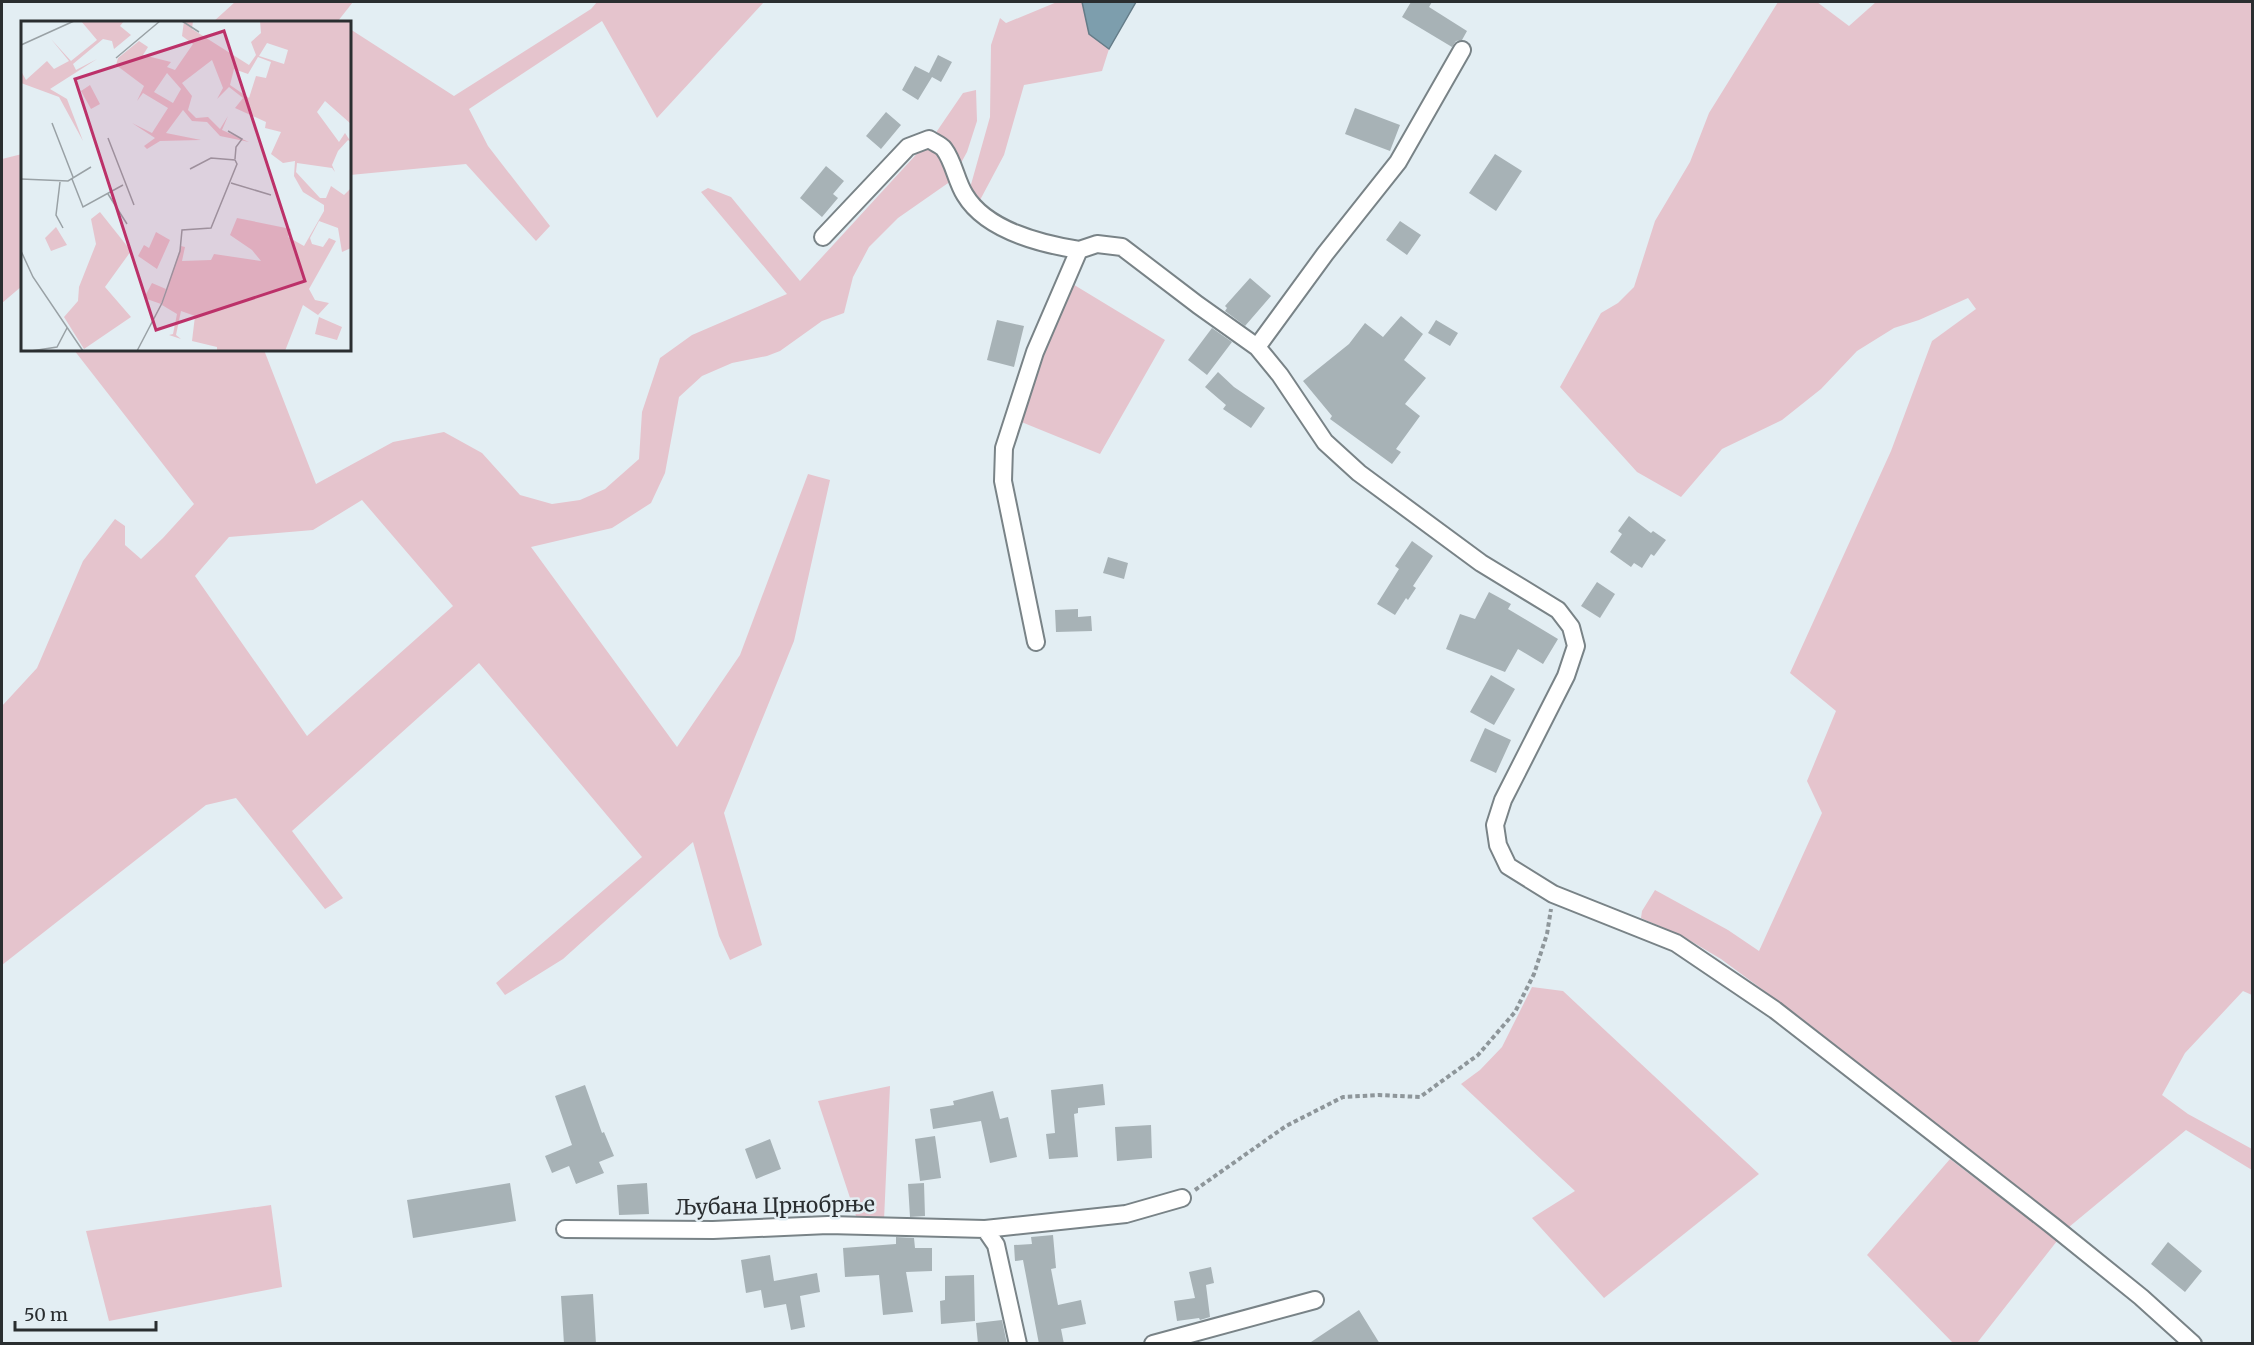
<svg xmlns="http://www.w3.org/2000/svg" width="2254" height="1345" viewBox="0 0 2254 1345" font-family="Merriweather,serif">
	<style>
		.green { fill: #e5c4cd; fill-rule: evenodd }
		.water { fill: #7d9ead; stroke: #647c88; stroke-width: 1.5 }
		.building { fill: #a7b2b6 }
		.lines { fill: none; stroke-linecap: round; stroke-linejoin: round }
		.minor-casing { stroke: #798387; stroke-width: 20 }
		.path { stroke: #8e969a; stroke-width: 4; stroke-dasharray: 4.5 3; stroke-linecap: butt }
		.minor { stroke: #fff; stroke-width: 16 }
		.labels { text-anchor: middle; stroke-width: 5; stroke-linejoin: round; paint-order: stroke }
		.street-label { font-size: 21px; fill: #2a2e30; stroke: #e3eef3 }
		.inset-road { fill: none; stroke: #99a1a5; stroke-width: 1.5 }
		.view { fill: #bc3169; fill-opacity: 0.15; stroke: #bc3169; stroke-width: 3 }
		.inset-edge { fill: none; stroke: #2a2e30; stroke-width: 3 }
	</style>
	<rect width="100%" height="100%" fill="#e3eef3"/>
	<path class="green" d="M 235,2 L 353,2 L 338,21 L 340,22 L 213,22 Z
		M 597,2 L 764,2 L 657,118 L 602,21 L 469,109 L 488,146 L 550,226 L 536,241 L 466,164 L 350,175 L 350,29 L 454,96 L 591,9 Z
		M 1057,2 L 1082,2 L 1089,34 L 1109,49 L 1102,71 L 1024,85 L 1004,155 L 979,202 L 970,188 L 990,117 L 991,45 L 1000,18 L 1006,23 Z
		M 1778,2 L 1817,2 L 1849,26 L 1876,2 L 2252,2 L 2252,995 L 2243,991 L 2185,1053 L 2162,1095 L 2188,1114 L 2252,1149 L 2252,1170 L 2186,1130 L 2069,1227 L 1797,1015 L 1721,959 L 1684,937 L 1641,918 L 1642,911 L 1655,890 L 1728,930 L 1759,951 L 1822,813 L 1807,781 L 1836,711 L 1790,673 L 1891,451 L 1932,341 L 1976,309 L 1968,298 L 1919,320 L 1894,328 L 1857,351 L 1821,389 L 1782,420 L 1722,449 L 1681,497 L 1637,472 L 1560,387 L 1601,313 L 1618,303 L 1634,287 L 1655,221 L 1690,162 L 1709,113 Z
		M 976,90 L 977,121 L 967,152 L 951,181 L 898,218 L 869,247 L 853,277 L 844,313 L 822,321 L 780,351 L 767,356 L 732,363 L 702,376 L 679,397 L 665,473 L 651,503 L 612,528 L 531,547 L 677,747 L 740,655 L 808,474 L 830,480 L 794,641 L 724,813 L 762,945 L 730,960 L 719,936 L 693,842 L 563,959 L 505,995 L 496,983 L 642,857 L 479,663 L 292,831 L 343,898 L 325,909 L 236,798 L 206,805 L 2,965 L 2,706 L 37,668 L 83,561 L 115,519 L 125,526 L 125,545 L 141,559 L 163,538 L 194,504 L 74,350 L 264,350 L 316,484 L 393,442 L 444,432 L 482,453 L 520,495 L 552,504 L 580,500 L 605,489 L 639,459 L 642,412 L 660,358 L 692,335 L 787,294 L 701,192 L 708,188 L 731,197 L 800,281 L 935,134 L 963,93 ZM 362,500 L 453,606 L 307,736 L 195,576 L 229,537 L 313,530 Z
		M 22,154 L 22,286 L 2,303 L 2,159 Z
		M 1071,283 L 1165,340 L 1100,454 L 1019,421 L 1039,356 Z
		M 1532,987 L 1563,991 L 1759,1174 L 1604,1298 L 1532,1218 L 1575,1191 L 1461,1084 L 1480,1070 L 1502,1047 Z
		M 890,1086 L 884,1220 L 857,1219 L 818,1101 Z
		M 1950,1159 L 2057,1241 L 1977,1343 L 1953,1343 L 1867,1255 Z
		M 271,1205 L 282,1287 L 109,1321 L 86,1231 Z"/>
	<path class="water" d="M 1082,2 L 1136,2 L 1109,49 L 1089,34 Z"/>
	<path class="building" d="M 1411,2 L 1432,2 L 1429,7 L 1467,31 L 1462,40 L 1456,41 L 1452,47 L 1402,17 Z
		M 938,55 L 952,62 L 941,82 L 932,77 L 918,100 L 902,90 L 915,66 L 929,73 Z
		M 1355,108 L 1400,125 L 1390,151 L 1345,134 Z
		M 886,112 L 901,125 L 881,149 L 866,136 Z
		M 1495,154 L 1522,171 L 1496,211 L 1469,193 Z
		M 826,166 L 844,181 L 833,194 L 838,198 L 822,217 L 800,198 Z
		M 1400,221 L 1421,235 L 1407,255 L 1386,240 Z
		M 1250,278 L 1271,296 L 1245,326 L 1225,311 L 1227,308 L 1225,306 Z
		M 1401,316 L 1423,334 L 1404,360 L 1426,378 L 1405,404 L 1420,416 L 1396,449 L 1401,452 L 1392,464 L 1330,419 L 1332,416 L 1303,381 L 1349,344 L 1365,323 L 1383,337 Z
		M 997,320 L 1024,326 L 1014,367 L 987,360 Z
		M 1436,320 L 1458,333 L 1450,346 L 1428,333 Z
		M 1212,328 L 1232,342 L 1207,375 L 1188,360 Z
		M 1218,372 L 1234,387 L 1265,408 L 1251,428 L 1223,409 L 1226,405 L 1205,387 Z
		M 1629,516 L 1651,533 L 1653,531 L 1666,540 L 1654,556 L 1651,554 L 1642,568 L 1634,563 L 1631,567 L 1610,552 L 1622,534 L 1618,531 Z
		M 1412,541 L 1433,556 L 1413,586 L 1416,588 L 1408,600 L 1406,598 L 1395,615 L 1377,604 L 1399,569 L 1395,566 Z
		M 1108,557 L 1128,563 L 1124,579 L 1103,573 Z
		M 1597,582 L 1615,594 L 1600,618 L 1581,606 Z
		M 1489,592 L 1511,604 L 1508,609 L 1558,639 L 1543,664 L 1518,649 L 1505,672 L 1446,649 L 1460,614 L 1475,619 Z
		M 1078,609 L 1078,617 L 1091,616 L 1092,631 L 1056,632 L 1055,610 Z
		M 1491,675 L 1515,689 L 1494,725 L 1470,712 Z
		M 1485,728 L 1511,740 L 1496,773 L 1470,761 Z
		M 1103,1084 L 1105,1105 L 1078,1108 L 1078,1113 L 1074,1114 L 1078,1157 L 1049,1159 L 1046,1134 L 1055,1133 L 1051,1090 Z
		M 585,1085 L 602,1133 L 604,1132 L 614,1156 L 599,1162 L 604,1173 L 576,1184 L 569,1166 L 552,1173 L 545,1156 L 572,1145 L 555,1096 Z
		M 993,1091 L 1000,1119 L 1008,1117 L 1017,1157 L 990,1163 L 981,1121 L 933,1129 L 930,1109 L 954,1105 L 953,1101 Z
		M 1151,1125 L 1152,1158 L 1117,1161 L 1115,1127 Z
		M 935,1136 L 941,1178 L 920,1181 L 915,1139 Z
		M 770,1139 L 781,1169 L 756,1179 L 745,1149 Z
		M 510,1183 L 516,1221 L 413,1238 L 407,1200 Z
		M 647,1183 L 649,1214 L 619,1215 L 617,1185 Z
		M 924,1183 L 925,1216 L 910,1217 L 908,1184 Z
		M 1053,1235 L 1056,1268 L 1051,1269 L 1058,1305 L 1081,1300 L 1086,1324 L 1061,1329 L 1064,1344 L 1039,1344 L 1023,1260 L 1015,1261 L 1014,1245 L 1032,1244 L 1031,1237 Z
		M 896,1237 L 914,1238 L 915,1248 L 932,1248 L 932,1271 L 906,1272 L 913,1312 L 883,1315 L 879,1275 L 845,1277 L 843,1248 L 896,1244 Z
		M 2168,1242 L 2202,1271 L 2185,1292 L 2151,1264 Z
		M 770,1255 L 774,1281 L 817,1273 L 820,1292 L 800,1296 L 805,1327 L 791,1330 L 786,1304 L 764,1308 L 761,1290 L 746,1293 L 741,1260 Z
		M 1211,1267 L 1214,1283 L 1206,1285 L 1210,1317 L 1200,1320 L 1199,1318 L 1177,1321 L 1174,1301 L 1195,1298 L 1189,1272 Z
		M 974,1275 L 975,1321 L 941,1324 L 940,1301 L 945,1300 L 945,1276 Z
		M 593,1294 L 596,1344 L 564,1344 L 561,1296 Z
		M 1359,1310 L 1380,1344 L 1308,1344 Z
		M 1002,1320 L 1007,1344 L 978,1344 L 976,1323 Z"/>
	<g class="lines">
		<defs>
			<path id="minor" d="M 823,237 L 908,147 L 929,139 C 933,142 941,145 944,149 C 954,162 956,181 965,195 C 986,230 1041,244 1079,250
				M 1257,347 L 1325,254 L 1398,162 L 1462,50
				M 1036,642 L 1003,481 L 1004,448 L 1035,352 L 1079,250 L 1097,244 L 1122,247 L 1198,305 L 1257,347 L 1280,375 L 1325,442 L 1359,473 L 1481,563 L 1558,610 L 1571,627 L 1576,646 L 1566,676 L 1503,800 L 1495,825 L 1498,845 L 1508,866 L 1553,894 L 1676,943 L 1775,1010 L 2053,1226 L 2141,1297 L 2193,1344
				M 565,1229 L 713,1230 L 828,1225 L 985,1229 L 1126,1214 L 1182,1198
				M 985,1229 L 996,1245 L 1018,1344
				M 1153,1344 L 1315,1300"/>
		</defs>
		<use href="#minor" class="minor-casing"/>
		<path class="path" d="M 1195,1190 L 1286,1126 L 1343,1097 L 1379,1095 L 1420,1097 L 1478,1055 L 1515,1012 L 1534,974 L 1547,934 L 1551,909"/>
		<use href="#minor" class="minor"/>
	</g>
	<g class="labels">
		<g class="street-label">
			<text transform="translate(775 1206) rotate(-1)" y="7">Љубана Црнобрње</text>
		</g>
	</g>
	<g transform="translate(21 21)">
		<rect width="330" height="330" fill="#e3eef3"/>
		<path d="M 60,0 L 103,0 L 99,5 L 110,14 L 93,28 L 91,20 L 82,18 L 52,43 L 55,49 L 76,38 L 29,68 L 46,78 L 62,120 L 38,76 L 0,62 L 0,50 L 5,59 L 26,40 L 33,48 L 48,40 L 30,18 L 50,40 L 76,19 ZM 163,0 L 172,0 L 171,8 L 228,44 L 235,34 L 230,21 L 240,12 L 239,0 L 330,0 L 330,103 L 304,80 L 296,91 L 318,121 L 324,112 L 330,121 L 327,119 L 317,130 L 311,144 L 314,151 L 311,147 L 276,142 L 275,151 L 299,177 L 305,177 L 310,165 L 323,174 L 330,167 L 330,227 L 321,231 L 317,207 L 298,200 L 289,217 L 291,223 L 302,226 L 308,217 L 315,220 L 288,268 L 294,279 L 308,282 L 297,294 L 282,284 L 264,330 L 196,330 L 196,326 L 171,320 L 174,295 L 160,290 L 155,314 L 160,318 L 148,314 L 152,313 L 156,293 L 141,284 L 160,225 L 164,226 L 161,240 L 190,239 L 193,233 L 240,240 L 231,229 L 209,214 L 216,197 L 270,208 L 267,216 L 283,225 L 303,190 L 303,184 L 282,171 L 273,155 L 274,140 L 262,142 L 250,133 L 260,111 L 244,107 L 245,101 L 214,87 L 222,77 L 208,66 L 196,78 L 202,67 L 191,39 L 161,62 L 171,75 L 167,89 L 175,97 L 187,96 L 199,108 L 207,95 L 201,109 L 228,121 L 199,115 L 186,101 L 171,100 L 162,89 L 145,112 L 180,119 L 139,120 L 126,128 L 123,125 L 134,117 L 111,102 L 131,112 L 147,87 L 122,72 L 116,80 L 123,65 L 95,44 L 97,37 L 118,20 L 127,26 L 122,34 L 150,41 L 146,46 L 154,49 L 172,23 L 161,15 ZM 246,22 L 267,29 L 263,43 L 238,35 ZM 237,36 L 250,41 L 245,57 L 235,55 L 228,77 L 209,64 L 213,48 L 227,53 ZM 146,52 L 160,68 L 152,82 L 133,71 ZM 69,64 L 79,83 L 70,88 L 60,70 ZM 79,191 L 110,230 L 84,266 L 110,296 L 63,328 L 43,296 L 57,280 L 58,266 L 75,223 L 70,198 ZM 35,206 L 46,224 L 30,230 L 24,217 ZM 135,211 L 149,219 L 136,248 L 117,235 L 123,224 L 128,227 ZM 131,262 L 145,268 L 140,283 L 123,277 ZM 298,296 L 321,306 L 316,319 L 294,313 Z" fill="#e5c4cd" fill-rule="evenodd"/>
		<path class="inset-road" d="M 161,0 L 178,11M 0,24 L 53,0M 95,37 L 139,0M 31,102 L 52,156M 207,110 L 221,118 L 215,126 L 214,138M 87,117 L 113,184M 0,158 L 47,160 L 70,146M 51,158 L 62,186 L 102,164M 39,161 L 35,194 L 42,207M 210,162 L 250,174M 87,173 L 106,203M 0,230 L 12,256 L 62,330M 10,330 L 36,326 L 46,307M 116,330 L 141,282 L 159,230 L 161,209 L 190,207 L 216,143 L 214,139 L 190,137 L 169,148"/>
		<path class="view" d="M 203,10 L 284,260 L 135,309 L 54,58 Z"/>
		<rect width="330" height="330" class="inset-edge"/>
	</g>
	<rect width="2254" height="1345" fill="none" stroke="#2a2e30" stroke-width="6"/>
	<path d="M15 1321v9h141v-9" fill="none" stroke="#2a2e30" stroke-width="3"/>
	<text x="24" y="1321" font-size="18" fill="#2a2e30" stroke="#e3eef3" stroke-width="4.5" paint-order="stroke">50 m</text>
</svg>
